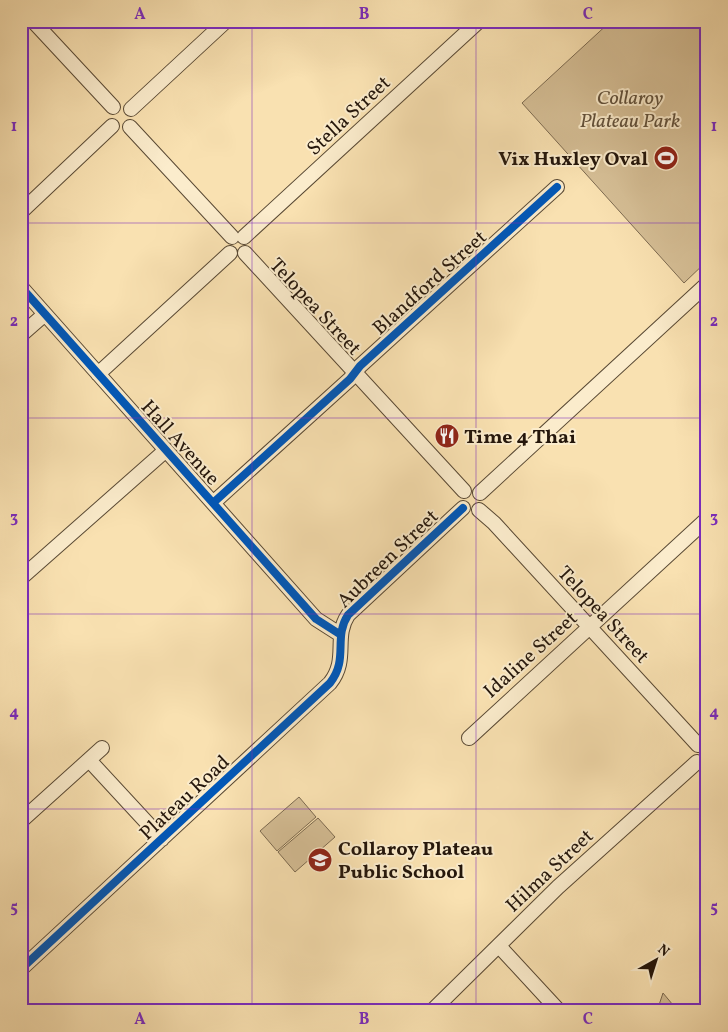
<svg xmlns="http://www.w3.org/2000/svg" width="728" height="1032" viewBox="0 0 728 1032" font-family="Vollkorn,serif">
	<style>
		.green { fill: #d5be95; stroke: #7c6a50 }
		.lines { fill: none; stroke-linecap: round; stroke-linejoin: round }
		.minor-casing { stroke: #594934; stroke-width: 16 }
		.minor { stroke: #fbeccc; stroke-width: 14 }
		.cycleway-casing { stroke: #fbeccc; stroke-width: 11 }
		.cycleway { stroke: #0057b8; stroke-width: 8 }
		.grid { fill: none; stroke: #7b2cbf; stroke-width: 1; stroke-opacity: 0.55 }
		.labels { text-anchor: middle; stroke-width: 4; stroke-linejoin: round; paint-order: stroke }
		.park-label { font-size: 20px; font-style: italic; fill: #62513b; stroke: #fbeccc }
		.street-label { font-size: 20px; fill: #24160b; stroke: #fbeccc }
		.poi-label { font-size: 20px; font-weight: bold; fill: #24160b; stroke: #fbeccc; text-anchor: start }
		.neatline { fill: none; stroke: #7b2cbf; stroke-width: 2 }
		.grid-label { font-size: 16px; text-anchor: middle; font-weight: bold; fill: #7b2cbf }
	</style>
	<rect width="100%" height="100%" fill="#f9e1b1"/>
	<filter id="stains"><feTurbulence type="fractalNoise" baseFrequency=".004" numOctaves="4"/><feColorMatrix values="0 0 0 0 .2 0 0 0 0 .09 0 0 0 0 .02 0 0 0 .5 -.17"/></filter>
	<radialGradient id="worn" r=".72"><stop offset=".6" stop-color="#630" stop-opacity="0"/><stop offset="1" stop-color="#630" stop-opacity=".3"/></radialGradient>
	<path class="green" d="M 611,21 L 707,21 L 707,261 L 684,283 L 522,103 Z
		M 299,797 L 316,817 L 277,851 L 260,831 Z
		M 318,818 L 335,837 L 295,872 L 278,852 Z
		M 663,993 L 678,1011 L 657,1011 Z"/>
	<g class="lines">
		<defs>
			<path id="minor" d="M 33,21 L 113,107
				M 131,109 L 226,21
				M 130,127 L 232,237
				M 21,212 L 112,126
				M 244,237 L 479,21
				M 245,253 L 464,491
				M 21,287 L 316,619 L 341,635
				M 21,335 L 45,314
				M 98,374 L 230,253
				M 480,493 L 707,284
				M 213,503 L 350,379 L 360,366 L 557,187
				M 479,510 L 494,523 L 698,745
				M 21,578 L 166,450
				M 469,738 L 707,519
				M 89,760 L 162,839
				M 21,821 L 102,748
				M 499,946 L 559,1011
				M 21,969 L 330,683 C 349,659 333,638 348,615 L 463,508
				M 432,1011 L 558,887 L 697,762"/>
		</defs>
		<use href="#minor" class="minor-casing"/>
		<use href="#minor" class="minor"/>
		<defs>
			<path id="cycleway" d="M 21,287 L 316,619 L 341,635
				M 213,503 L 350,379 L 360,366 L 557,187
				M 21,969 L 330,683 C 349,659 333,638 348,615 L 463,508"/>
		</defs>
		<use href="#cycleway" class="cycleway-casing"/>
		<use href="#cycleway" class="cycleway"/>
	</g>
	<path class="grid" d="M 252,21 L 252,1011M 476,21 L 476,1011M 21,223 L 707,223M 21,418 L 707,418M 21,614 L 707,614M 21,809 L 707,809"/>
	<defs>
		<symbol id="stadium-disc" viewBox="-11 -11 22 22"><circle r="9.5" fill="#8f2418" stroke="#fbeccc"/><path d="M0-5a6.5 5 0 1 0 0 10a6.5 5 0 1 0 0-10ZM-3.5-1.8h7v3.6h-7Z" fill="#fff"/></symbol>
		<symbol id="restaurant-disc" viewBox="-11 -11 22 22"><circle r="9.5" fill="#8f2418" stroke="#fbeccc"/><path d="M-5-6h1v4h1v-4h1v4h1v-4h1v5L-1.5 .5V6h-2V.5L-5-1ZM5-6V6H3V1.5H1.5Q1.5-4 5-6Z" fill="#fff"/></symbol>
		<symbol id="school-disc" viewBox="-11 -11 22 22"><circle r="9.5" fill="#8f2418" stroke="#fbeccc"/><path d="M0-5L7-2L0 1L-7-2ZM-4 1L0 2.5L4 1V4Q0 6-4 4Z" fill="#fff"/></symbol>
	</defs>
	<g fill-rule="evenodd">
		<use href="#stadium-disc" x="652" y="144" width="28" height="28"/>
		<use href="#restaurant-disc" x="433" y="422" width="28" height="28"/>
		<use href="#school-disc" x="306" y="846" width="28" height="28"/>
	</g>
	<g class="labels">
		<g class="park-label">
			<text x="630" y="104">Collaroy<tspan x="630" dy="23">Plateau Park</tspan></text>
		</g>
		<g class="street-label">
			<text transform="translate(348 115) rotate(-43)" y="7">Stella Street</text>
			<text transform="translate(429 282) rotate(-42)" y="7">Blandford Street</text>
			<text transform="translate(316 306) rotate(47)" y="7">Telopea Street</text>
			<text transform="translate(181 442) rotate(48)" y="7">Hall Avenue</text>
			<text transform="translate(387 558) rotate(-44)" y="7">Aubreen Street</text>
			<text transform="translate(604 614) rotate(47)" y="7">Telopea Street</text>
			<text transform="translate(530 654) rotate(-42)" y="7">Idaline Street</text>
			<text transform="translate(184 797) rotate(-43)" y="7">Plateau Road</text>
			<text transform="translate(549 870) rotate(-43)" y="7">Hilma Street</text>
		</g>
		<g class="poi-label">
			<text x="648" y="165" text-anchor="end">Vix Huxley Oval</text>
			<text x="464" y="443">Time 4 Thai</text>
			<text x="338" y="855">Collaroy Plateau<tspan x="338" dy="23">Public School</tspan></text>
		</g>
	</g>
	<rect width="728" height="1032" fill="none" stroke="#f9e1b1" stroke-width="55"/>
	<g transform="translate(656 960) rotate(39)" stroke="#fbeccc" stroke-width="4" paint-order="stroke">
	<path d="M0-4L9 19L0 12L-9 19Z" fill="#24160b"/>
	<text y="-8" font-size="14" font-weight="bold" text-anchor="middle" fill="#24160b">N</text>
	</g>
	<rect x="28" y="28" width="672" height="976" class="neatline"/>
	<g class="grid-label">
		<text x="140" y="19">A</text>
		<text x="364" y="19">B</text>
		<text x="588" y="19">C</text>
		<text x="14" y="131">1</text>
		<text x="714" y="131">1</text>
		<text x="14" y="326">2</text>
		<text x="714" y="326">2</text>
		<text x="14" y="522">3</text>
		<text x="714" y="522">3</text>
		<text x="14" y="717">4</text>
		<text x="714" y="717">4</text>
		<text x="14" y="912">5</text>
		<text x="714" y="912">5</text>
		<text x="140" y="1024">A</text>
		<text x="364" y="1024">B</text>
		<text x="588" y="1024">C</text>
	</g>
	<rect width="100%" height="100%" filter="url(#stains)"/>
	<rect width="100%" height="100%" fill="url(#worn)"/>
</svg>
